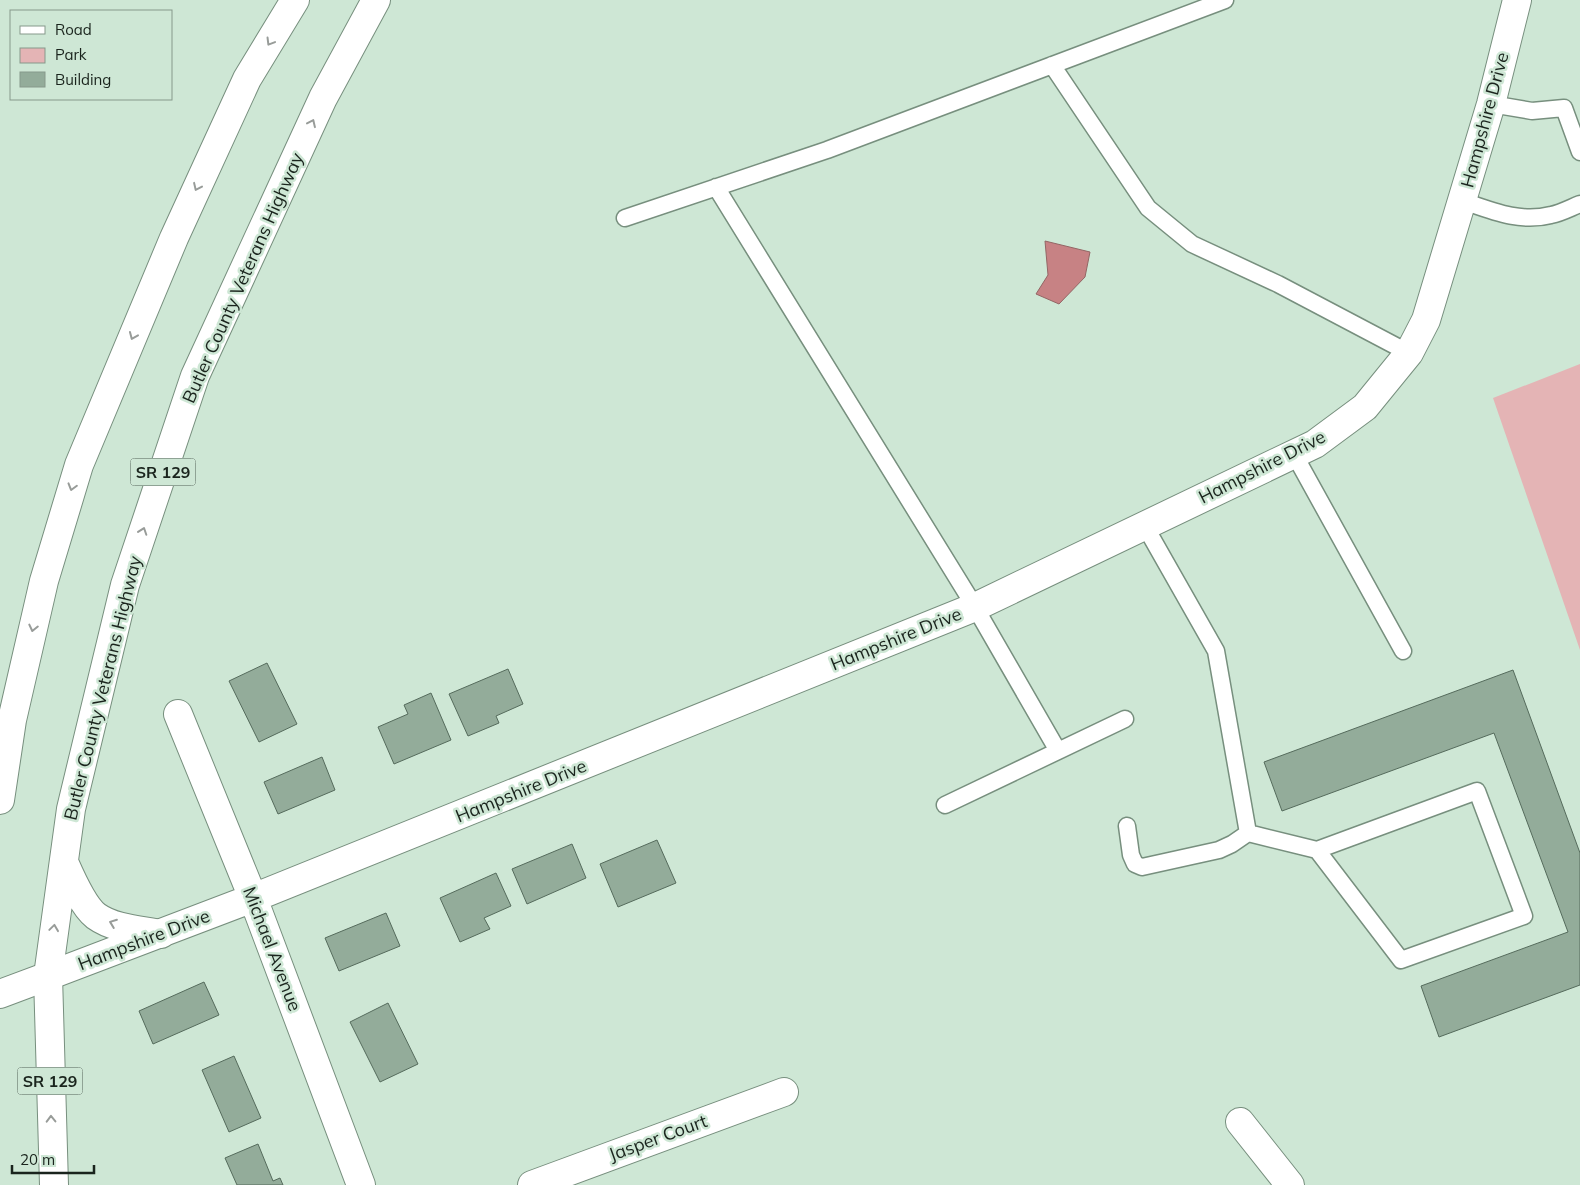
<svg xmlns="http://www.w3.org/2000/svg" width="1580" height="1185" viewBox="0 0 1580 1185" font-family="Mulish,sans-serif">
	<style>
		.green { fill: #e4b4b5 }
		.water { fill: #c78284; stroke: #936665 }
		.building { fill: #93ac9a; stroke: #556b5c }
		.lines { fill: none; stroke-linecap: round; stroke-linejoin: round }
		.service-casing { stroke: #778f7e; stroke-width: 19 }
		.minor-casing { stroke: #778f7e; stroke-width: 30 }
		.tertiary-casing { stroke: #778f7e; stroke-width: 30 }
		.trunk-casing { stroke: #778f7e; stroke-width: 30 }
		.motorway-casing { stroke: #778f7e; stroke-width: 30 }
		.service { stroke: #fff; stroke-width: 16 }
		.minor { stroke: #fff; stroke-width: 28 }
		.tertiary { stroke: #fff; stroke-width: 28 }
		.trunk { stroke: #fff; stroke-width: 28 }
		.motorway { stroke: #fff; stroke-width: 28 }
		.oneway { stroke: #989c99 }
		.labels { text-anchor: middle; stroke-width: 5; stroke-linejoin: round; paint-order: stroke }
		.shield { fill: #cee7d5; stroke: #505e54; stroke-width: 1 }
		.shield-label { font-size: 16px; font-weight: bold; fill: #1a241d }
		.street-label { font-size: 18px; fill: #1a241d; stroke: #cee7d5 }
	</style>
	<rect width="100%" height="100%" fill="#cee7d5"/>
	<path class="green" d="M 1580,364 L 1580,650 L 1493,398 Z"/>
	<path class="water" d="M 1045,241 L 1090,252 L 1085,277 L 1059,304 L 1036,294 L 1048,275 Z"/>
	<path class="building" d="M 267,663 L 297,724 L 259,742 L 229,681 Z
		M 508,669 L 523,704 L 496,716 L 499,723 L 468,736 L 449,694 Z
		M 1513,670 L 1580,853 L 1580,985 L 1439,1037 L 1421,986 L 1568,932 L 1494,733 L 1282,811 L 1264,762 Z
		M 431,693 L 451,740 L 394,764 L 378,727 L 408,714 L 404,705 Z
		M 322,757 L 335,790 L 278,814 L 264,782 Z
		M 657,840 L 676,883 L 618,907 L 600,864 Z
		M 572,844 L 586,878 L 527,904 L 512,869 Z
		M 496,873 L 511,906 L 484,918 L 490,929 L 460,942 L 440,898 Z
		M 386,913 L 400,946 L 339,971 L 325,938 Z
		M 204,982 L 219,1015 L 153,1044 L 139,1011 Z
		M 388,1003 L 418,1064 L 380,1082 L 350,1022 Z
		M 234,1056 L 261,1118 L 229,1132 L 202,1070 Z
		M 258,1144 L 273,1181 L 280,1178 L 283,1185 L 237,1185 L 225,1158 Z"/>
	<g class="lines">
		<defs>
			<path id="service" d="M 1052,65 L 1148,208 L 1192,244 L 1278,284 L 1409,353
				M 1491,104 L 1532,111 L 1564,108 L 1580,152
				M 716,187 L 975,607 L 1058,751
				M 1463,201 C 1492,211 1520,223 1551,215 C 1561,213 1570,208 1580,204
				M 625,218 L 827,150 L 1225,0
				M 1294,454 L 1403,651
				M 1145,526 L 1216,651 L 1248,833 L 1317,850 L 1477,791 L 1524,916 L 1401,960 L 1317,850
				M 945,805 L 1125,719
				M 1127,826 L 1131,855 L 1135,864 L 1142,867 L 1219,850 L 1232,844 L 1248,833"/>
			<path id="minor" d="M 178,714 L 253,898 L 361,1185
				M 48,976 L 253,898 L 975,607 L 1315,444 L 1365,407 L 1409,353 L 1426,320 L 1491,104 L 1517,0
				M 1240,1122 L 1290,1185
				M 532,1185 L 784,1092"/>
			<path id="tertiary" d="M 0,994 L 48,976"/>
			<path id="trunk" d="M 48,976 L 54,1185"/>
			<path id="motorway" d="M 0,800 L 12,720 L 44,581 L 79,465 L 174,238 L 247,79 L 295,0
				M 64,862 C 71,878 83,906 96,916 C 114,929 140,930 161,934
				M 48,976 L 71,809 L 125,585 L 195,376 L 323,98 L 376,0"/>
		</defs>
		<use href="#service" class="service-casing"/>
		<use href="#minor" class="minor-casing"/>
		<use href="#tertiary" class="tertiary-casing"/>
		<use href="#trunk" class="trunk-casing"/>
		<use href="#motorway" class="motorway-casing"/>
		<use href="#service" class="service"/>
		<use href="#minor" class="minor"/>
		<use href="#tertiary" class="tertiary"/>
		<use href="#trunk" class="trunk"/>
		<use href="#motorway" class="motorway"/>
	</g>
	<defs><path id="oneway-chevron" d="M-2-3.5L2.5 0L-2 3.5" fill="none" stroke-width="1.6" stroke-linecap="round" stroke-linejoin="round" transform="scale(1.25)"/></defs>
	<g class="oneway">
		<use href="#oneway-chevron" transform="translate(270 42) rotate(121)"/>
		<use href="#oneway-chevron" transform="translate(312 123) rotate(-65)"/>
		<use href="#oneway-chevron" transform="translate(197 187) rotate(115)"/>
		<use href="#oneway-chevron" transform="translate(133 336) rotate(113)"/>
		<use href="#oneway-chevron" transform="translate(72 487) rotate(106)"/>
		<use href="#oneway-chevron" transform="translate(143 531) rotate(-71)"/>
		<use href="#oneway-chevron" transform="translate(33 628) rotate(103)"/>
		<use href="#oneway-chevron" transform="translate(113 923) rotate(-159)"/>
		<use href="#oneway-chevron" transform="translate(54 928) rotate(-82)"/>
		<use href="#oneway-chevron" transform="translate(51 1119) rotate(-91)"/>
	</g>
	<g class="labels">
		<g class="shield">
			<rect x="130.5" y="458.5" width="65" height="27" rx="4"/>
			<rect x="17.5" y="1067.5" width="65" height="27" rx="4"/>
		</g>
		<g class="shield-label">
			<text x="163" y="478">SR 129</text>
			<text x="50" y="1087">SR 129</text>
		</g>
		<g class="street-label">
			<text transform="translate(1485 120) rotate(-75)" y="6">Hampshire Drive</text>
			<text transform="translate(243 278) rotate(-66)" y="6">Butler County Veterans Highway</text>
			<text transform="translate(1262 467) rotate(-27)" y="6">Hampshire Drive</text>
			<text transform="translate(896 639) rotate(-22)" y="6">Hampshire Drive</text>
			<text transform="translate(103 688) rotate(-76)" y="6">Butler County Veterans Highway</text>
			<text transform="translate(521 791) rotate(-22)" y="6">Hampshire Drive</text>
			<text transform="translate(144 940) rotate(-21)" y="6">Hampshire Drive</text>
			<text transform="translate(272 949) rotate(69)" y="6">Michael Avenue</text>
			<text transform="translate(658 1138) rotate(-20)" y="6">Jasper Court</text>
		</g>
	</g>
	<rect x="10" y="10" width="162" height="90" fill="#cee7d5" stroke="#86998b"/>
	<rect x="20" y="26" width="25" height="8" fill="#ffffff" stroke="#86998b"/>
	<text x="55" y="35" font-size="15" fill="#1a241d">Road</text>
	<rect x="20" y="48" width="25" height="15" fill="#e4b4b5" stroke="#86998b"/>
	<text x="55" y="60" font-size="15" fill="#1a241d">Park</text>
	<rect x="20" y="72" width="25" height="15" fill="#93ac9a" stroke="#86998b"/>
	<text x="55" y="85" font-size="15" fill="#1a241d">Building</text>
	<path d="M12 1165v8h82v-8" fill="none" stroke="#1a241d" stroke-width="2.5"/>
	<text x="20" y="1165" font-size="15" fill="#1a241d" stroke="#cee7d5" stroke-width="4" paint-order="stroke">20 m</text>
</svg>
